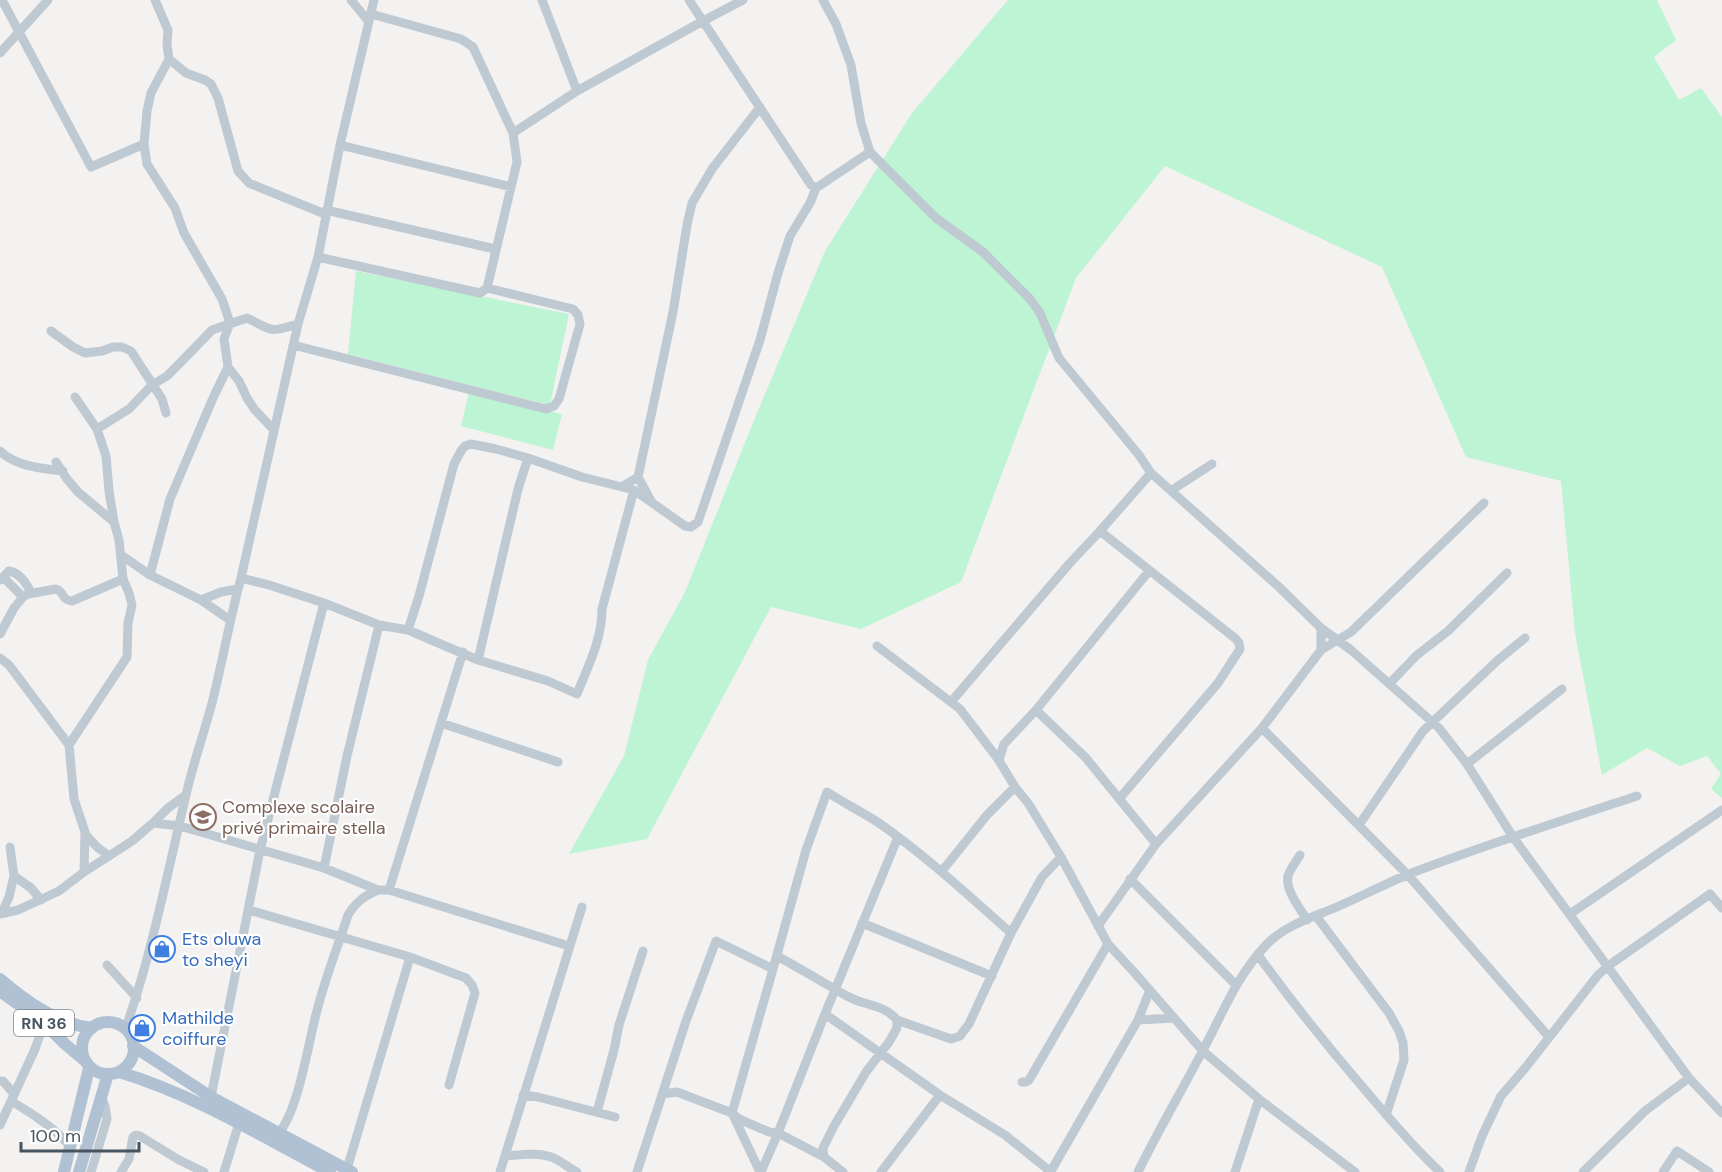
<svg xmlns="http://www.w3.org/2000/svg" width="1722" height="1172" viewBox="0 0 1722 1172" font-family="'DM Sans',sans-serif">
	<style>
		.green { fill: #bdf4d3 }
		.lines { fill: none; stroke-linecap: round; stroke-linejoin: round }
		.minor { stroke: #bec9d2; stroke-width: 9 }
		.major { stroke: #afc1d2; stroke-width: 12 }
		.labels { text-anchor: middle; stroke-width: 4.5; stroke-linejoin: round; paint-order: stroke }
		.shield { fill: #fff; stroke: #7e8890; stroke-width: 1.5 }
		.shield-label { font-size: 16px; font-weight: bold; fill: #475561 }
		.education-label { font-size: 18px; fill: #785e54; stroke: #fff; text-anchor: start }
		.shop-label { font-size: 18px; fill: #366cbe; stroke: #fff; text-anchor: start }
	</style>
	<rect width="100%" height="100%" fill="#f4f1f1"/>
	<path class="green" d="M 1008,0 L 1657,0 L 1676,40 L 1654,57 L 1679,100 L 1701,88 L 1722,117 L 1722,798 L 1711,789 L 1721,774 L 1707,756 L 1680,766 L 1647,748 L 1602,775 L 1575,633 L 1561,481 L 1466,457 L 1382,267 L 1165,166 L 1076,278 L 961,582 L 861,629 L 771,607 L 647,839 L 569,854 L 624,756 L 648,660 L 685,592 L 752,425 L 825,251 L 912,113 Z
		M 356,271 L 569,314 L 550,405 L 348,354 Z
		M 469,392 L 562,414 L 553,450 L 461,426 Z"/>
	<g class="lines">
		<path class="minor" d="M 2,0 L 91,167 L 144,144 L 147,164 L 175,208 L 184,233 L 222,299 L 230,323 L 224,339 L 228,367 L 239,381 L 247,398 L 255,410 L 274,430
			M 351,0 L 369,22
			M 542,0 L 577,91
			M 689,0 L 811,185 L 816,188
			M 823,0 L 836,24 L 851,65 L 861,123 L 870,152 L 936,218 L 983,252 L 1030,299 L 1040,313 L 1059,358 L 1139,455 L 1151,473 L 1278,586 L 1321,628 L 1351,650 L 1439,728 L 1467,764 L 1513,837 L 1689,1078 L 1722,1113
			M 371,14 L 461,39 L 473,47 L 513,133 L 517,162 L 487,288
			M 0,53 L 48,0
			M 169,59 L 186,73 L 205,80 L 211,84 L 218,98 L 238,171 L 249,183 L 325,214
			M 513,133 L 577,91 L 703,21 L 743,0
			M 144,144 L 147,111 L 151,93 L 169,59 L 167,45 L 168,30 L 155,0
			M 340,145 L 511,187
			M 326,210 L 495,249
			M 51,331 L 73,347 L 85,353 L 102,351 L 113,347 L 122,347 L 131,351 L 162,399 L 166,413
			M 293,345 L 546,409 L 554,406 L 559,399 L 580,324 L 578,315 L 573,309 L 487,288 L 480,293 L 318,257
			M 75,397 L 97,429 L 106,456 L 109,491 L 114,522 L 119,540 L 123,579 L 129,593 L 132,605 L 128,623 L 127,657 L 69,745 L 74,799 L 86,835 L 97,847 L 109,856 L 132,841 L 153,823 L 180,826 L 324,868 L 378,890 L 389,890 L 569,946
			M 97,429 L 129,409 L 152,385 L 167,376 L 179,364 L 212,330 L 247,318 C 274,331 268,333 298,324
			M 0,451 C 17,467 41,468 63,471
			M 56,462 L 67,479 L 78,492 L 114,522
			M 638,477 L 651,501
			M 623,486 L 638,477 L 673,312 L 687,225 L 692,203 L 712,169 L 760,107
			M 1172,490 L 1212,464
			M 1100,531 L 1236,639 L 1239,643 L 1240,649 L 1218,683 L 1119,799
			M 121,555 L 150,575 L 201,600 L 230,620
			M 1149,571 L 1036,710 L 1086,758 L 1156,844
			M 150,575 L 170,499 L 213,398 L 228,367
			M 3,577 L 23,597
			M 241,578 L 269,585 L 324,603 L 379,625 L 408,630 L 478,660 L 548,681 L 577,694 C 588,666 602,640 602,609 L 634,490
			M 0,580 L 9,571 C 20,573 27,584 31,593
			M 201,600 L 221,592 L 238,589
			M 408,630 L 419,596 L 454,464 L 461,451 L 465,446 L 471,444 L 496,449 L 528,458 L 582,477 L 634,490 L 685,526 L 691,527 L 698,522 L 760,340 L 778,273 L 790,236 L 810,203 L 816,188 L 870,152
			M 0,634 L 14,608 L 23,597 L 28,594 L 56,589 C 64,591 61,600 72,601 L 123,579
			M 877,646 L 960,709 L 998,759 L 1015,787 L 1028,803 L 1061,857 L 1108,944 L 1133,971 L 1203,1051 L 1259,1099 L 1355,1172
			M 1321,650 L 1351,632 L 1484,503
			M 0,658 L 9,665 L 69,745
			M 478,660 L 518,489 L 528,458
			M 1390,683 L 1417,655 L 1448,631 L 1507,573
			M 951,702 L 1069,564 L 1100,531 L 1151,473
			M 441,723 L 558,762
			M 1262,728 L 1408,875 L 1549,1037
			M 999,760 L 1004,744 L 1036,710
			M 1467,764 L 1562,689
			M 153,823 L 168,808 L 186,795
			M 1359,825 L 1423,731 L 1498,660 L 1525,638
			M 898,837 L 825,1014 L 940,1095 L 1005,1135 L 1051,1172
			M 1300,855 C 1296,862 1290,869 1288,876 C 1285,890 1300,908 1307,920
			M 324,868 L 347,756 L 379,625
			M 942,871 L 987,815 L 1015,787
			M 84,872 L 85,832
			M 14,876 L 31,888 L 41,900
			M 1130,879 L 1236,985
			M 389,890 L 463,652
			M 249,910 L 410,957 L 466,978 L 472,985 L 475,993 L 449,1085
			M 2,913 L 9,897 L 14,876 L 10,847
			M 0,914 L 18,910 L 59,891 L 84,872 L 109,856
			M 1570,914 L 1722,810
			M 1316,916 L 1389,1013 L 1399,1031 L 1403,1043 L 1404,1060 L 1386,1115
			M 862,923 L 992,976
			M 1098,926 L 1156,844 L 1262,728 L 1321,650 L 1321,628
			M 1258,955 C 1292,1002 1328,1047 1366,1091 C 1390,1119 1413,1147 1440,1172
			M 777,956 C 801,969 824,983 847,996 C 864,1006 884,1004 897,1020 L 951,1039 L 960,1036 L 969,1024 L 1011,933 L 1042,877 L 1061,857
			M 107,965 L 137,998
			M 1138,1020 L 1174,1018
			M 125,1030 C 152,954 167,874 186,795 C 193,763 205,731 213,699 C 223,659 230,618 241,578 L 298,324 L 318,257 L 340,145 L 374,0
			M 0,1081 L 3,1081 L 14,1094
			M 1022,1082 L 1026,1082 L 1029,1080 L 1108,944
			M 662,1094 L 677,1092 L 732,1113 L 773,969
			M 523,1095 L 538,1097 L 615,1117
			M 211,1097 L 260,850 L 324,603
			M 11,1101 C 33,1114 53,1127 70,1146
			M 597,1112 L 614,1050 L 619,1025 L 643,951
			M 732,1113 L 739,1119 L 769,1132 L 778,1133 L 824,1157
			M 733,1115 L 760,1172
			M 0,1125 L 35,1049 L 44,1023
			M 279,1133 C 300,1107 308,1041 318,1007 C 326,976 338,946 348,915 C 356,902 364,896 378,890
			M 506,1156 C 520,1155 537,1152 551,1157 C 561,1160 568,1168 577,1172
			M 347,1169 L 410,957
			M 1051,1171 L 1138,1020 L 1150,990
			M 91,1172 L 107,1119 L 105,1106 L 101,1096
			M 121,1172 L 129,1159 L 133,1137 L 136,1135 L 140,1136 L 179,1160 L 204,1172
			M 224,1172 L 239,1123
			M 500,1172 L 582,907
			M 637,1172 L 686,1021 L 716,941 L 773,969 L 806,850 L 827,792 C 844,803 862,812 879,823 C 926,856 968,895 1011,933
			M 761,1172 L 778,1133 L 825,1014
			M 843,1172 L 824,1157 L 823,1148 L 834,1126 L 866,1072 L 889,1042 L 897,1028 L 897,1020
			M 881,1172 L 940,1095
			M 1138,1172 C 1158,1131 1181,1092 1202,1052 C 1222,1015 1237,975 1267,944 C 1287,924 1314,917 1339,906 C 1362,896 1385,884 1409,874 C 1484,845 1561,821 1637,796
			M 1235,1172 L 1259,1099
			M 1469,1172 L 1482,1136 L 1501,1096 L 1526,1067 L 1598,975 L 1608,966 L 1710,894 L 1722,908
			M 1583,1172 L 1645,1111 L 1689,1078
			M 1663,1172 L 1677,1151 L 1709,1172"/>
		<path class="major" d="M 0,979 C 26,1001 57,1024 92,1028
			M 0,991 L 44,1023 L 65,1044 L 84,1060
			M82 1048a26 26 0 1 1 52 0a26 26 0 1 1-52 0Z
			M 133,1046 L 211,1097 L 352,1172
			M 119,1072 C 193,1094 261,1136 330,1172
			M 64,1172 L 89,1068
			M 79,1172 L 108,1074"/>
	</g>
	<defs>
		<symbol id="school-ring" viewBox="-11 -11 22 22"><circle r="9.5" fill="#fff" stroke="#8d6e63" stroke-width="1.5"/><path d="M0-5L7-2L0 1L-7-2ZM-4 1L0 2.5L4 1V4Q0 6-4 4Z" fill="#8d6e63"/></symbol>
		<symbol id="shop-ring" viewBox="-11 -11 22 22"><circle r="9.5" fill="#fff" stroke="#3f7fe0" stroke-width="1.5"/><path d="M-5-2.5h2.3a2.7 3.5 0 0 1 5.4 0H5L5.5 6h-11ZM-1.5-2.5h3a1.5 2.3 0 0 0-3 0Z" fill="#3f7fe0"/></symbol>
	</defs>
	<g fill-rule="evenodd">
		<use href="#school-ring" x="188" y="802" width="30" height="30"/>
		<use href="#shop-ring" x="147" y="934" width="30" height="30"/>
		<use href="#shop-ring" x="127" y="1013" width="30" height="30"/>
	</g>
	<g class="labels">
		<rect class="shield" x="14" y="1010" width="60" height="26" rx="4.5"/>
		<g class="shield-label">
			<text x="44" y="1029">RN 36</text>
		</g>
		<g class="education-label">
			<text x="222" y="813">Complexe scolaire<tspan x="222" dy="21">privé primaire stella</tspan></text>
		</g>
		<g class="shop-label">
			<text x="182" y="945">Ets oluwa<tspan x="182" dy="21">to sheyi</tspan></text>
			<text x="162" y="1024">Mathilde<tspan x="162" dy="21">coiffure</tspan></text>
		</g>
	</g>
	<path d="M21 1142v9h118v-9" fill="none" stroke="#475561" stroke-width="3"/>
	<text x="30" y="1142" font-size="18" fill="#475561" stroke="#ffffff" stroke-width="4.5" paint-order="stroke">100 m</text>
</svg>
